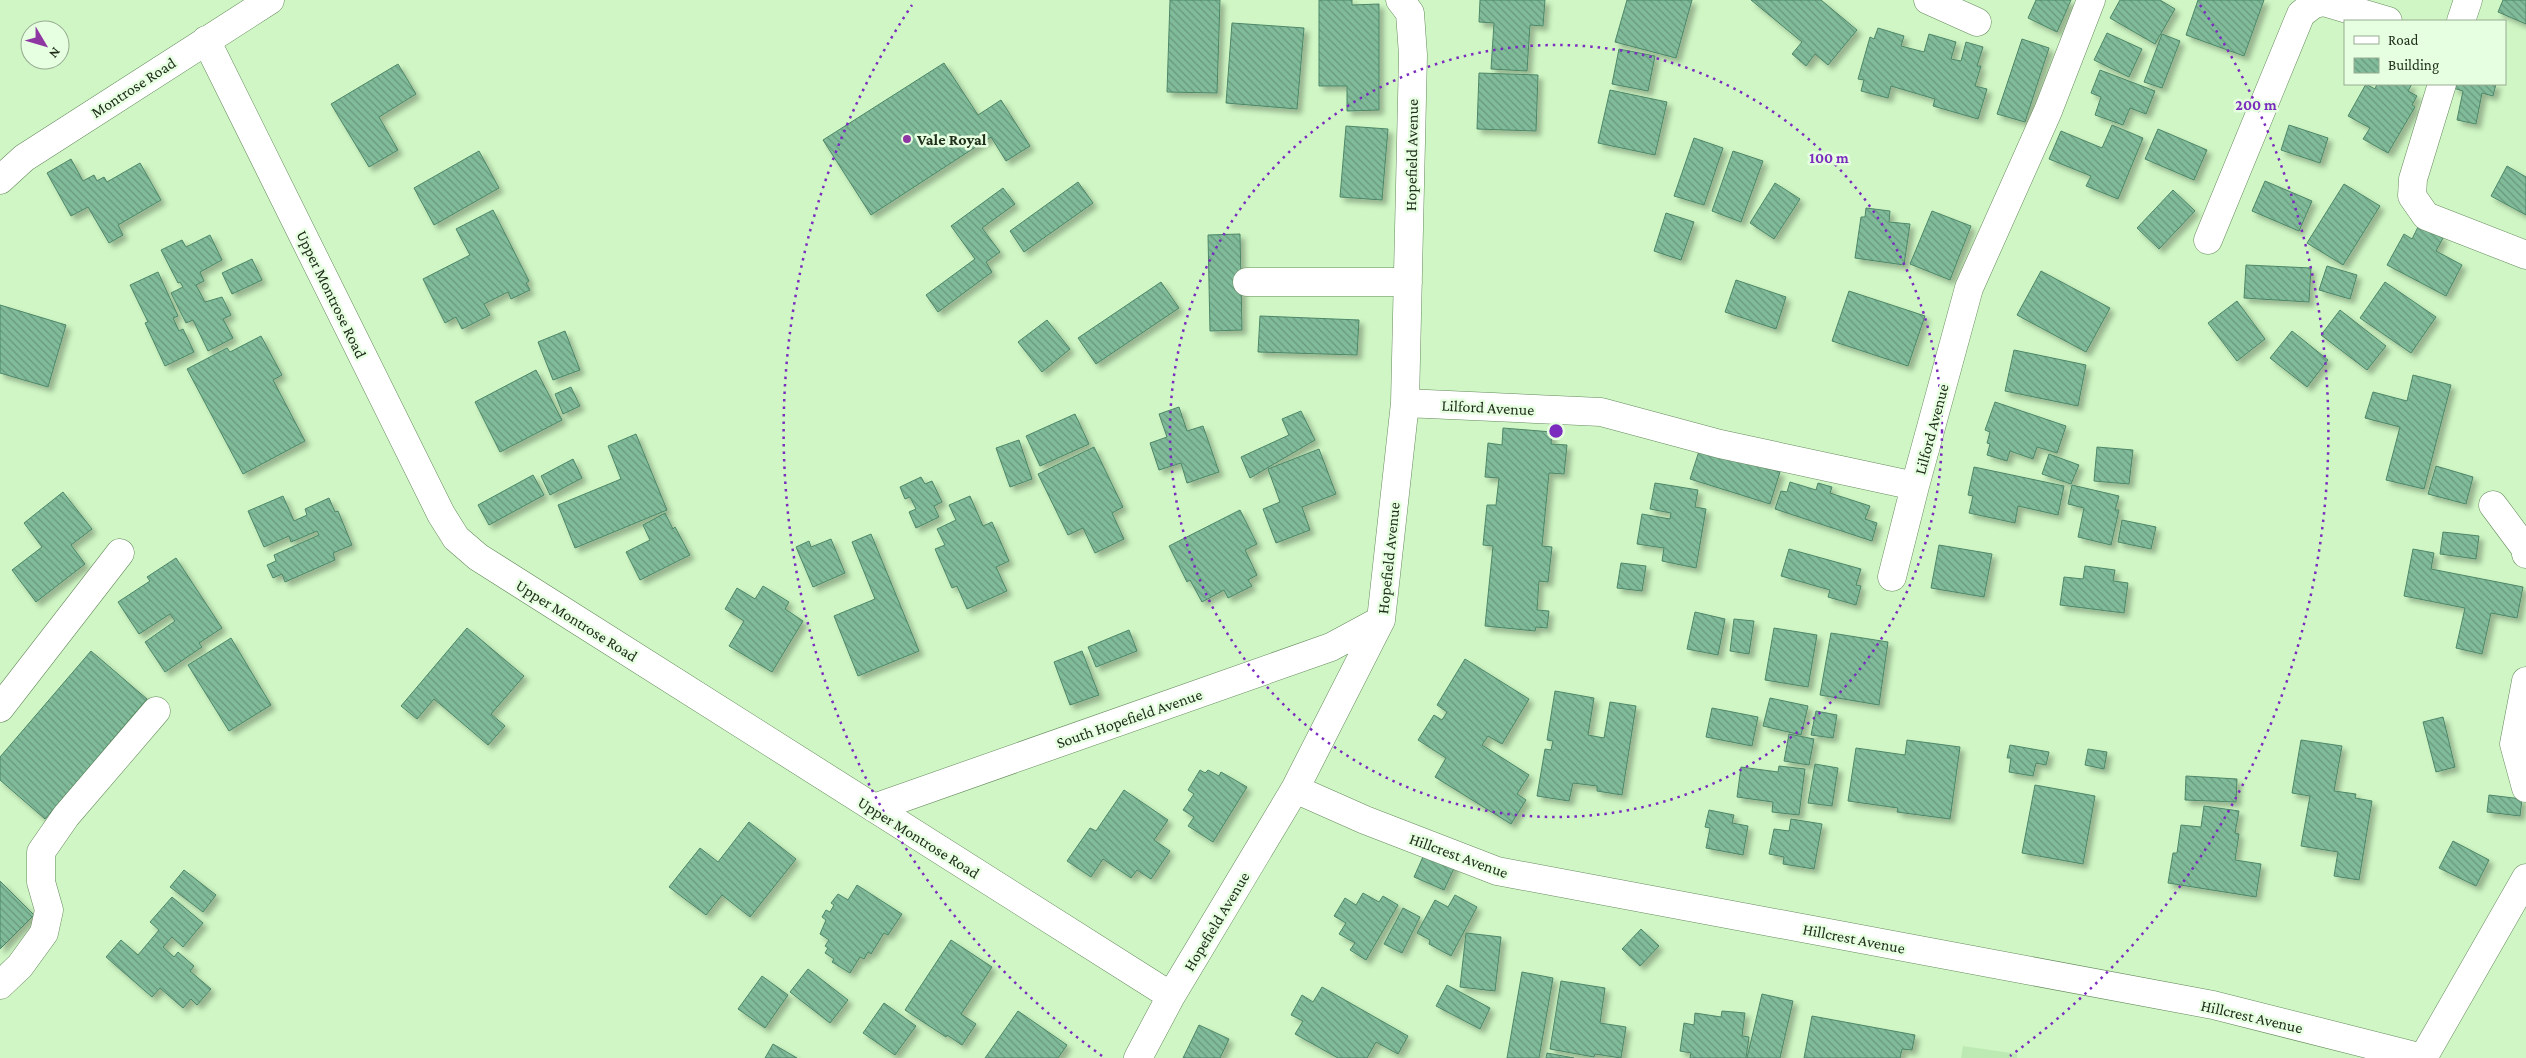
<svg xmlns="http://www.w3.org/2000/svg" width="2526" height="1058" viewBox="0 0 2526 1058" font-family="'Crimson Pro',serif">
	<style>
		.built { fill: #bde9b3 }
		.building { fill: url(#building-back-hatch); stroke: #4d8768; filter: url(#shadow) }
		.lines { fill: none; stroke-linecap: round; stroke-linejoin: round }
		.street-casing { stroke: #668a5d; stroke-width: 29 }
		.street { stroke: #fff; stroke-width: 28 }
		.ring { fill: none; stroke: #7b2cbf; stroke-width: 2.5; stroke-dasharray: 2.5 5 }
		.poi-dot { fill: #8e37a3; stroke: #e7ffe1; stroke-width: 2 }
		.labels { text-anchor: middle; stroke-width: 5; stroke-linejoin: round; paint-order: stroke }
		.street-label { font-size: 16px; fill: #202f1c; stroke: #e7ffe1 }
		.poi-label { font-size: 16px; font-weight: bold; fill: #202f1c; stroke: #e7ffe1; text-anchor: start }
		.centre { fill: #7b2cbf; stroke: #e7ffe1; stroke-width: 2.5 }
		.ring-label { font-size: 15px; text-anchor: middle; font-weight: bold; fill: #7b2cbf; stroke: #e7ffe1; stroke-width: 5; stroke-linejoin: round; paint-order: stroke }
	</style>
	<defs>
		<pattern id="building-back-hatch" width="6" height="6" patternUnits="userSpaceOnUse" patternTransform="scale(1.25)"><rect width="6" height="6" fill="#80bb9a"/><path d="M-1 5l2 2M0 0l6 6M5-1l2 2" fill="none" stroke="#68987d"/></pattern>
		<filter id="shadow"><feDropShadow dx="4.5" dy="4.5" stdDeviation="2.5" flood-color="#0004"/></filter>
	</defs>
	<rect width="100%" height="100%" fill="#cff6c4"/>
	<path class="built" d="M 1963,1046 L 2017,1054 L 2017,1058 L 1961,1058 Z"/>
	<path class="building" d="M 1170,0 L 1220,0 L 1217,93 L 1167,92 Z
		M 1319,0 L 1352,0 L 1352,5 L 1379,4 L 1379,110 L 1347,111 L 1347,86 L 1319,86 Z
		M 1480,0 L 1545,0 L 1543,26 L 1530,25 L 1527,71 L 1491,69 L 1494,23 L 1479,22 Z
		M 1627,0 L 1692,0 L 1676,58 L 1615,42 Z
		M 1751,0 L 1821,0 L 1857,30 L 1828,65 L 1815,54 L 1806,66 L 1792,54 L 1802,42 Z
		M 2036,0 L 2071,0 L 2057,32 L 2028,18 Z
		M 2120,0 L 2160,0 L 2175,9 L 2155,44 L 2110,18 Z
		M 2198,0 L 2264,0 L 2244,56 L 2186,35 Z
		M 2503,0 L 2526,0 L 2526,24 L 2498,12 Z
		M 1232,23 L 1304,28 L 1297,109 L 1226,103 Z
		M 1878,28 L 1904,36 L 1901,46 L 1924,52 L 1929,34 L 1956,42 L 1951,59 L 1961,61 L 1966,42 L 1983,47 L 1977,66 L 1981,66 L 1975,86 L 1987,89 L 1978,119 L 1933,106 L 1935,99 L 1891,86 L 1888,98 L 1861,91 L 1864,80 L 1858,79 L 1870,37 L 1874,39 Z
		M 2107,33 L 2142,49 L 2129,77 L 2094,60 Z
		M 2162,34 L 2180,41 L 2162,88 L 2144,82 Z
		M 2022,39 L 2049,48 L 2025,122 L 1997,114 Z
		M 1619,49 L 1655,56 L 1648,91 L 1612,84 Z
		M 944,63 L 978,115 L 1001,100 L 1030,146 L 1006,161 L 991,137 L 871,215 L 823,140 Z
		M 398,64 L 416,94 L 379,117 L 398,150 L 369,167 L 331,104 Z
		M 2100,70 L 2155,91 L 2146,114 L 2130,108 L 2123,125 L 2095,115 L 2101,97 L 2091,93 Z
		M 1479,73 L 1538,75 L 1536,131 L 1477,129 Z
		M 2366,84 L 2375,89 L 2377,84 L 2412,84 L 2408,91 L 2417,96 L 2412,105 L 2415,107 L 2388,153 L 2363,139 L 2370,128 L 2348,116 Z
		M 2454,84 L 2496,84 L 2493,96 L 2482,93 L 2476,124 L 2457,120 L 2463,91 L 2453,88 Z
		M 1610,90 L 1667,102 L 1655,155 L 1598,143 Z
		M 2112,125 L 2143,138 L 2118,199 L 2086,186 L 2091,176 L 2049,159 L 2061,131 L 2102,148 Z
		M 2289,125 L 2328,138 L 2320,163 L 2281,150 Z
		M 1346,126 L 1388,129 L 1382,200 L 1340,197 Z
		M 2158,129 L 2207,150 L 2194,180 L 2145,159 Z
		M 1694,138 L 1723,148 L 1704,205 L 1674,196 Z
		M 479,151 L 499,188 L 434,225 L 414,188 Z
		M 1733,151 L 1763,161 L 1741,222 L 1712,211 Z
		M 71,159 L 83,181 L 94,175 L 97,181 L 104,177 L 107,182 L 140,163 L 161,200 L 118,225 L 123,235 L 109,243 L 88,207 L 71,216 L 47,173 Z
		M 2507,166 L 2526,177 L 2526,215 L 2491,196 Z
		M 2265,181 L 2312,201 L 2299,231 L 2252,211 Z
		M 1078,182 L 1093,203 L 1024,252 L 1010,231 Z
		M 1775,183 L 1800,199 L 1774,239 L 1750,223 Z
		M 2344,184 L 2380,206 L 2343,265 L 2307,243 Z
		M 1003,188 L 1015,204 L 982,228 L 1000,252 L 986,262 L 992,272 L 938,312 L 926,295 L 975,259 L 951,226 Z
		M 2173,190 L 2195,211 L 2159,249 L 2137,228 Z
		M 1866,208 L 1890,211 L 1889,222 L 1910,224 L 1904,265 L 1855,258 L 1861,217 L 1865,217 Z
		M 493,210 L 529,281 L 526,283 L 530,290 L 511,299 L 508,292 L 484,304 L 490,315 L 462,329 L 456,317 L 445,323 L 423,279 L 470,255 L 456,229 Z
		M 1932,211 L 1971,226 L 1950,280 L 1910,264 Z
		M 1666,213 L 1694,222 L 1681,260 L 1654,251 Z
		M 2419,225 L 2443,238 L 2436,251 L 2462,265 L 2446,296 L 2387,265 L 2404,234 L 2412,239 Z
		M 1240,234 L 1242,330 L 1210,331 L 1208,235 Z
		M 210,235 L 222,260 L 200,272 L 204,281 L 196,285 L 205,302 L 222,297 L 231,315 L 223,319 L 233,338 L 208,351 L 193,320 L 186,323 L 171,293 L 183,287 L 180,282 L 178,283 L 161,250 L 182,240 L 186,247 Z
		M 252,259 L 262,280 L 232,294 L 222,273 Z
		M 2246,265 L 2311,268 L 2309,302 L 2244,298 Z
		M 2327,266 L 2357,275 L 2350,299 L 2319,290 Z
		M 2041,271 L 2110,308 L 2086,352 L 2017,315 Z
		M 158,272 L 178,316 L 173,318 L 179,331 L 183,329 L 194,352 L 165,366 L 145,323 L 148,322 L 130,285 Z
		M 1736,280 L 1786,297 L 1776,329 L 1725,312 Z
		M 1161,282 L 1179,308 L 1096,364 L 1078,338 Z
		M 2385,282 L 2436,317 L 2411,353 L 2360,318 Z
		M 1849,291 L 1925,316 L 1908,366 L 1832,341 Z
		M 2237,301 L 2265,339 L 2237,361 L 2208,323 Z
		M 0,305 L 66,325 L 48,387 L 0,373 Z
		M 2340,310 L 2386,346 L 2367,370 L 2321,335 Z
		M 1260,316 L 1359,320 L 1357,355 L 1258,352 Z
		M 1047,320 L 1070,349 L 1042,372 L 1018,342 Z
		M 565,331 L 580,370 L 553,380 L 538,342 Z
		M 2292,331 L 2328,360 L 2307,387 L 2270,358 Z
		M 261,336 L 282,375 L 273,380 L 305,441 L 243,474 L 187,369 L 227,348 L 230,352 Z
		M 2014,350 L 2086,365 L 2078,406 L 2005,391 Z
		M 536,370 L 562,420 L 500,452 L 475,402 Z
		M 2413,375 L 2451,385 L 2424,489 L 2386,480 L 2400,427 L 2365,418 L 2373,392 L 2407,401 Z
		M 571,387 L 580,406 L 563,414 L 555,394 Z
		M 1995,402 L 2066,426 L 2057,453 L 2037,447 L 2033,459 L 2010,451 L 2007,461 L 1987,455 L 1990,444 L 1987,443 L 1990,432 L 1985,430 Z
		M 1179,407 L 1187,431 L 1203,426 L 1219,472 L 1187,483 L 1181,463 L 1159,470 L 1150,443 L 1167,437 L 1159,414 Z
		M 1301,411 L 1315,440 L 1250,478 L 1241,457 L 1289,435 L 1282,419 Z
		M 1075,414 L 1089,444 L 1040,466 L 1026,436 Z
		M 1503,428 L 1552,432 L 1551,444 L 1567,445 L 1564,474 L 1549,473 L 1542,546 L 1552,547 L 1548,582 L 1539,581 L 1537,610 L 1549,611 L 1547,628 L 1536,627 L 1535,631 L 1485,626 L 1493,546 L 1483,545 L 1487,505 L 1496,505 L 1499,478 L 1485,477 L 1488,443 L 1502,445 Z
		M 636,434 L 667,510 L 575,548 L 558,505 L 621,479 L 608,446 Z
		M 1019,440 L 1032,479 L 1010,487 L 996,448 Z
		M 1094,447 L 1123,507 L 1112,513 L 1124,539 L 1095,553 L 1083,528 L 1068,535 L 1038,474 Z
		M 2097,447 L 2133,450 L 2129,484 L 2094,481 Z
		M 1700,448 L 1780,472 L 1770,504 L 1690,479 Z
		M 1319,449 L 1336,494 L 1302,507 L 1310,530 L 1276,543 L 1263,509 L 1280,502 L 1268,469 Z
		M 2049,454 L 2079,465 L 2071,484 L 2042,474 Z
		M 573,459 L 582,478 L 550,495 L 541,476 Z
		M 2436,466 L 2473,477 L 2466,504 L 2428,494 Z
		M 1974,467 L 2064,486 L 2058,515 L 2018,506 L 2015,523 L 1969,513 L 1973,496 L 1968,495 Z
		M 533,475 L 544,495 L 489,525 L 478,505 Z
		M 921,477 L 925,484 L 932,481 L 942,502 L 934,506 L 939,517 L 916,528 L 909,512 L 916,509 L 910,497 L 905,499 L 900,487 Z
		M 1790,482 L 1816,490 L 1818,483 L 1832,487 L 1830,493 L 1870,506 L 1865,519 L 1877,523 L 1872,541 L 1775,509 L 1781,491 L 1787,492 Z
		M 1655,483 L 1698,490 L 1695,507 L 1706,509 L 1696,568 L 1662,561 L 1664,548 L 1637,544 L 1642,514 L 1670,519 L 1671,513 L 1650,509 Z
		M 2072,485 L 2119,496 L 2115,510 L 2119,510 L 2111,545 L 2078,537 L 2084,508 L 2068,504 Z
		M 63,492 L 92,529 L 71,545 L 85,564 L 36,602 L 12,570 L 42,547 L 24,523 Z
		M 283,496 L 294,521 L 307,515 L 305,509 L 329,498 L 335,512 L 338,511 L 352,545 L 333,553 L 335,560 L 285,582 L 282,574 L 273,578 L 267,565 L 276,561 L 274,555 L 319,535 L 317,531 L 291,542 L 289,536 L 264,547 L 248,511 Z
		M 970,496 L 983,526 L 992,522 L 1009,561 L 996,567 L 1007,591 L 967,609 L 957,586 L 952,588 L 935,549 L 945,545 L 937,529 L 956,520 L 949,505 Z
		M 1240,510 L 1257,544 L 1245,550 L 1257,575 L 1248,580 L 1252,586 L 1228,598 L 1224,590 L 1202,602 L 1190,580 L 1187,582 L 1169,546 Z
		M 665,513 L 673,529 L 675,527 L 690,555 L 640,580 L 626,552 L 650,540 L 643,525 Z
		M 2122,520 L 2156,527 L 2151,549 L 2118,542 Z
		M 2443,532 L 2479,536 L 2476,559 L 2440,554 Z
		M 871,534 L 919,651 L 858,676 L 834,616 L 875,599 L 852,542 Z
		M 831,539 L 845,573 L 813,587 L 796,547 L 809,541 L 811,547 Z
		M 1939,545 L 1992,554 L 1984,597 L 1931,588 Z
		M 1789,549 L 1861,569 L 1856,585 L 1861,586 L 1856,605 L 1828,597 L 1830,590 L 1781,576 Z
		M 2413,549 L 2434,553 L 2431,569 L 2523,587 L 2517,618 L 2491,613 L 2482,654 L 2456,648 L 2465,608 L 2404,596 Z
		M 176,558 L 222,628 L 199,643 L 202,647 L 165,672 L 145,642 L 175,621 L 170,614 L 139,634 L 118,602 L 150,581 L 147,577 Z
		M 1621,563 L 1646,566 L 1642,591 L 1617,588 Z
		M 2085,566 L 2115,570 L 2113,581 L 2128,583 L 2124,613 L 2060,605 L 2064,577 L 2083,579 Z
		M 763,586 L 789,602 L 785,609 L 803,621 L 772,672 L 729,646 L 744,621 L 725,609 L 737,588 L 755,599 Z
		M 1695,612 L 1725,619 L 1718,655 L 1687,649 Z
		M 1734,619 L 1754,621 L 1749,654 L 1730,651 Z
		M 467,628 L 524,676 L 491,714 L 505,726 L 488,745 L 434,699 L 417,719 L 401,706 Z
		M 1774,628 L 1817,635 L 1808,687 L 1765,680 Z
		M 1129,630 L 1137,651 L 1096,667 L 1088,647 Z
		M 1831,633 L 1888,642 L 1879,705 L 1820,695 Z
		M 231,638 L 271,705 L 229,731 L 188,665 Z
		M 91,651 L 147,699 L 45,819 L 0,780 L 0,757 Z
		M 1082,651 L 1099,695 L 1070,705 L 1054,662 Z
		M 1465,659 L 1529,699 L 1502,744 L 1488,736 L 1482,745 L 1529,775 L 1517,794 L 1526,800 L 1511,824 L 1435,777 L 1446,758 L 1418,740 L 1434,715 L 1442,720 L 1447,712 L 1437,705 Z
		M 1555,691 L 1594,698 L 1588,735 L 1604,738 L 1610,702 L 1636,706 L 1622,795 L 1597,791 L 1597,786 L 1573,783 L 1569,801 L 1537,796 L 1545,749 L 1551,750 L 1553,741 L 1547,740 Z
		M 1770,698 L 1808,706 L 1801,735 L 1763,726 Z
		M 1712,708 L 1758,717 L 1752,746 L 1706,737 Z
		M 1816,711 L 1837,715 L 1833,738 L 1811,735 Z
		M 2443,717 L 2455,767 L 2436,772 L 2423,722 Z
		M 1789,734 L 1814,739 L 1809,765 L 1784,761 Z
		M 1907,740 L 1960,747 L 1950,819 L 1897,812 L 1898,808 L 1848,801 L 1856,748 L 1905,755 Z
		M 2301,740 L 2342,746 L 2334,791 L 2356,794 L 2355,798 L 2372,801 L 2359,880 L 2334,876 L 2338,852 L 2301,846 L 2310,796 L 2292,793 Z
		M 2010,745 L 2049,752 L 2046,765 L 2036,763 L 2033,776 L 2009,772 L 2011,758 L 2007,758 Z
		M 2088,749 L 2107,752 L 2104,769 L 2085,765 Z
		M 1815,764 L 1838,768 L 1832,806 L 1808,803 Z
		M 1779,766 L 1805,769 L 1799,815 L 1772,812 L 1773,802 L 1737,797 L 1741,767 L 1778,772 Z
		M 1200,770 L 1205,773 L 1208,770 L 1219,776 L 1221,772 L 1247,787 L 1213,842 L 1188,826 L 1194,817 L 1183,810 L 1194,794 L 1188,790 Z
		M 2186,776 L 2237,779 L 2236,802 L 2185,800 Z
		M 2035,785 L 2095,796 L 2083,864 L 2022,853 Z
		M 1124,790 L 1168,820 L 1154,840 L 1170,851 L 1151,879 L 1137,870 L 1131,878 L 1103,859 L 1091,877 L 1067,861 L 1090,828 L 1096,831 Z
		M 2489,795 L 2522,799 L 2520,816 L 2487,812 Z
		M 2204,806 L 2239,811 L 2235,833 L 2239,834 L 2235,860 L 2261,864 L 2256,897 L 2168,883 L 2173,853 L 2177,853 L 2181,825 L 2201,827 Z
		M 1709,810 L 1734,815 L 1732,823 L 1748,826 L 1743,855 L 1706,848 L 1710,828 L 1705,827 Z
		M 1791,819 L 1822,824 L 1814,869 L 1783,864 L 1784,857 L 1769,854 L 1774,829 L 1789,831 Z
		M 749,822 L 796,859 L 750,917 L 722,895 L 706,915 L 669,887 L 700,848 L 718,862 Z
		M 2453,841 L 2489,860 L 2476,886 L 2439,868 Z
		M 1426,850 L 1456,864 L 1444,890 L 1414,877 Z
		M 184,870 L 216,895 L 203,912 L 170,887 Z
		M 0,881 L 34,915 L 0,949 Z
		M 857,885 L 902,914 L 888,935 L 884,933 L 871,954 L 868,952 L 864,959 L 860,957 L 850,973 L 832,962 L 834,959 L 825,953 L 828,948 L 825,946 L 829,940 L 820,934 L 826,920 L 822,917 L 826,910 L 830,912 L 834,905 L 831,903 L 838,894 L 848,900 Z
		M 1363,893 L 1379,902 L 1383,896 L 1398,905 L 1366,960 L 1350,950 L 1355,943 L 1339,934 L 1346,923 L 1334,916 L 1345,898 L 1356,905 Z
		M 1455,895 L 1477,907 L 1451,956 L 1429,944 L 1430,940 L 1417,933 L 1435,900 L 1448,907 Z
		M 172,897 L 203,923 L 183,947 L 172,937 L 163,947 L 174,957 L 178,952 L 194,966 L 190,971 L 211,989 L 197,1005 L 191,999 L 183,1008 L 160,988 L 152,997 L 106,957 L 121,940 L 138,955 L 159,930 L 150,922 Z
		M 1403,908 L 1420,917 L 1402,953 L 1384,944 Z
		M 1641,929 L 1659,946 L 1640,966 L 1622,949 Z
		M 1466,933 L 1501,937 L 1495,991 L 1460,987 Z
		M 951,940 L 992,967 L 961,1014 L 976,1024 L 962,1045 L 947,1035 L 946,1037 L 905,1010 Z
		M 808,969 L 848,1000 L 830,1023 L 790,992 Z
		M 1522,972 L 1553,978 L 1539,1058 L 1507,1058 Z
		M 762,976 L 788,995 L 765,1028 L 738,1009 Z
		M 1561,981 L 1605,988 L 1600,1023 L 1626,1027 L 1621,1058 L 1595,1054 L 1594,1057 L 1550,1049 Z
		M 1447,985 L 1490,1008 L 1480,1029 L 1436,1006 Z
		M 1322,987 L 1408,1036 L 1398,1054 L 1376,1042 L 1367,1058 L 1338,1058 L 1295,1034 L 1303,1021 L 1291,1015 L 1302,995 L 1313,1002 Z
		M 1762,994 L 1793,1001 L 1780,1058 L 1747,1058 Z
		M 884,1003 L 916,1026 L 895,1055 L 863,1033 Z
		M 1018,1011 L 1067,1045 L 1058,1058 L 985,1058 Z
		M 1722,1011 L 1745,1013 L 1742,1036 L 1749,1037 L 1746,1058 L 1690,1058 L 1691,1053 L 1680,1051 L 1684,1023 L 1694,1025 L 1695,1013 L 1721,1017 Z
		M 1812,1016 L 1915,1035 L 1912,1050 L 1902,1049 L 1900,1058 L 1804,1058 Z
		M 1199,1025 L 1229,1039 L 1220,1058 L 1183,1058 Z
		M 773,1044 L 797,1058 L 765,1058 Z
		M 1547,1053 L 1574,1058 L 1546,1058 Z"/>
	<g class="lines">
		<defs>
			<path id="street" d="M 1928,0 L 1977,22
				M 2461,21 L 2468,0
				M 206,40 L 441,514 L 456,538 L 478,557 L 1171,996
				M 2442,84 L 2413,179 L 2412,196 L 2426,216 L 2526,255
				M 0,180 L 24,158 L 270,0
				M 2208,240 L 2301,14 L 2314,4 L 2324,2 L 2388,21
				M 1247,282 L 1408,282
				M 1405,403 L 1601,412 L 1720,444 L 1915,486 L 1969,288 L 2048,111 L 2091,0
				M 2493,505 L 2525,548 L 2526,554
				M 1892,577 L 1915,486
				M 2526,681 L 2514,744 L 2526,788
				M 0,708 L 120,553
				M 1295,789 L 1365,820 L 1497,871 L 2213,1005 L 2423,1058
				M 874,808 L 1331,647 L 1381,620
				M 0,985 L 20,966 L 44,933 L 49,910 L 41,882 L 41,852 L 66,816 L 156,711
				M 1138,1058 L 1171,996 L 1295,789 L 1381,620 L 1405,403 L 1413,55 L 1410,13 L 1400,0
				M 2423,1058 L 2526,878"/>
		</defs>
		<use href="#street" class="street-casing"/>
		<use href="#street" class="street"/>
	</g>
	<g class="ring">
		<circle cx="1556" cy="431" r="386"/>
		<path d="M1102 1056A772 772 0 0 1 912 5M2200 5A772 772 0 0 1 2010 1056"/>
	</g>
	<circle class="poi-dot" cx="907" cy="139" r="5"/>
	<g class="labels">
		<g class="street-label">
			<text transform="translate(133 87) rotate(-33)" y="6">Montrose Road</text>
			<text transform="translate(1411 155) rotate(-89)" y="6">Hopefield Avenue</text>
			<text transform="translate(332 294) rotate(64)" y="6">Upper Montrose Road</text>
			<text transform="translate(1488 407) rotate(3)" y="6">Lilford Avenue</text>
			<text transform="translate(1931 429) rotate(-75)" y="6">Lilford Avenue</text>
			<text transform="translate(1388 558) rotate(-84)" y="6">Hopefield Avenue</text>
			<text transform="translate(577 620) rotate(32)" y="6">Upper Montrose Road</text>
			<text transform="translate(1129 718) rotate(-19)" y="6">South Hopefield Avenue</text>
			<text transform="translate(919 837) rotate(32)" y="6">Upper Montrose Road</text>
			<text transform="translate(1459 855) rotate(20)" y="6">Hillcrest Avenue</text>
			<text transform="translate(1216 921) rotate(-59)" y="6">Hopefield Avenue</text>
			<text transform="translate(1854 938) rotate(11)" y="6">Hillcrest Avenue</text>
			<text transform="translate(2252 1016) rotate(13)" y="6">Hillcrest Avenue</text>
		</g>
		<g class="poi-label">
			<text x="917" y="145">Vale Royal</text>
		</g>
	</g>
	<circle cx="1556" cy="431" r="8" class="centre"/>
	<g class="ring-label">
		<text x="2256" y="110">200 m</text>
		<text x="1829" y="163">100 m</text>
	</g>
	<rect x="2344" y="20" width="162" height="65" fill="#e7ffe1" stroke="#97ac92"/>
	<rect x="2354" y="36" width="25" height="8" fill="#ffffff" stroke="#97ac92"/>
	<text x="2388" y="45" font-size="15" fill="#202f1c">Road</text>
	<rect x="2354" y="58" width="25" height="15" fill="url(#building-back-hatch)" stroke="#97ac92"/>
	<text x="2388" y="70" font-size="15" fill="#202f1c">Building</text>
	<g transform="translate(45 45) rotate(128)"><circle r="24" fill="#e7ffe1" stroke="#97ac92"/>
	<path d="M0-4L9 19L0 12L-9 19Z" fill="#8e37a3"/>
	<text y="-8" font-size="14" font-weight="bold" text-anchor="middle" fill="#202f1c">N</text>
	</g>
</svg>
